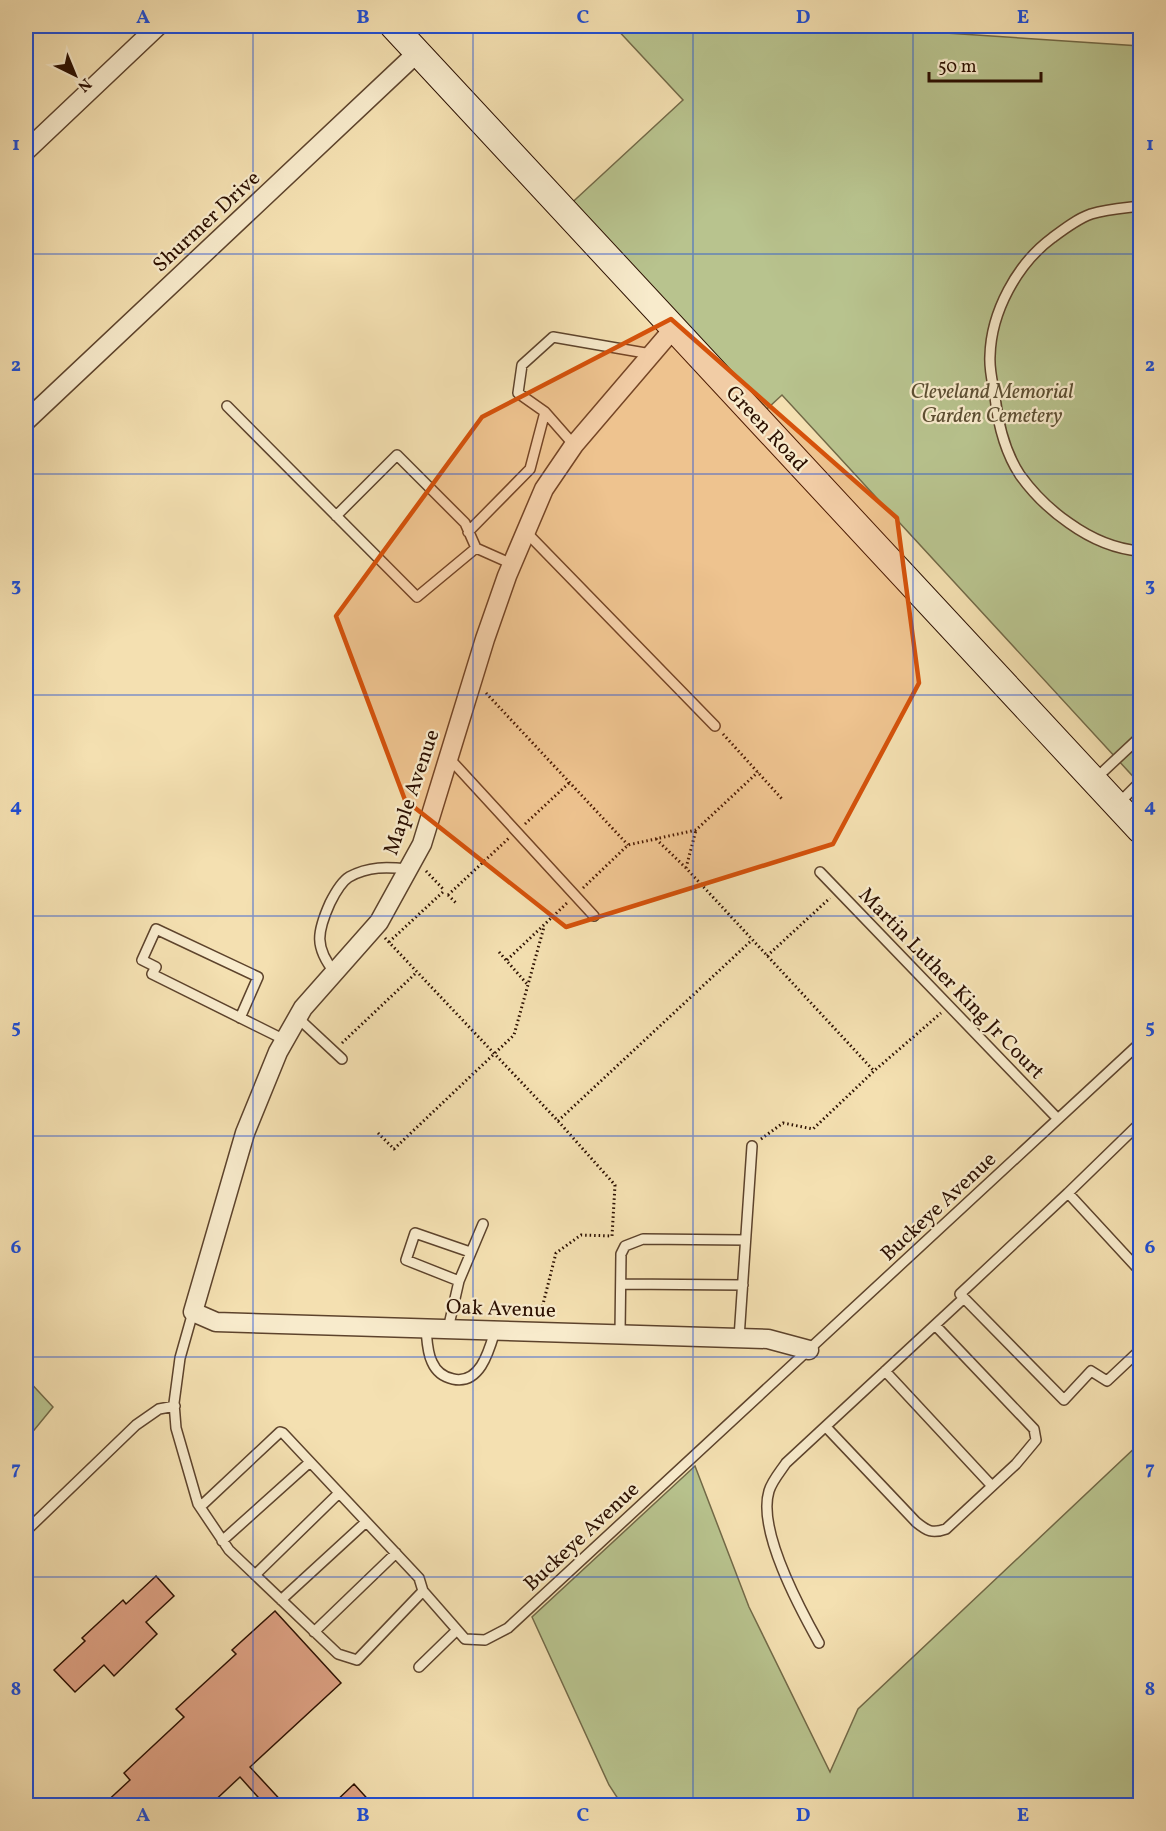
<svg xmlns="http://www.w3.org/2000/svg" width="1166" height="1831" viewBox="0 0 1166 1831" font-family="Vollkorn,serif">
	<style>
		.green { fill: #b8c38e; stroke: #726947; stroke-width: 1.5 }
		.building { fill: #e0a386; stroke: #2b0f00; stroke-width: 1.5 }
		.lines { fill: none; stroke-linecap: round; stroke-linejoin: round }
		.lane-casing { stroke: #5d432c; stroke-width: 12 }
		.street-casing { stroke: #5d432c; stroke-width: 21 }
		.secondary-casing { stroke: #2b0f00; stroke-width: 28 }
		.path { stroke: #2b0f00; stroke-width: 3; stroke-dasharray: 1.5 3; stroke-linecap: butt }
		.lane { stroke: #f8ebcc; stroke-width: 9 }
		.street { stroke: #f8ebcc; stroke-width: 18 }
		.secondary { stroke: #f8ebcc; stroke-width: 26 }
		.marked { fill: #d5520b; fill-opacity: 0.2; stroke: #d5520b; stroke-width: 4.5; stroke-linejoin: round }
		.grid { fill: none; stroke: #1d4ed8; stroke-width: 1.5; stroke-opacity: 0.55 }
		.labels { text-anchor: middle; stroke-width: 4.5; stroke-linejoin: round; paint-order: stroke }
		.street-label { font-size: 21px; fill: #2b0f00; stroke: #f8ebcc }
		.park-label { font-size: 21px; font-style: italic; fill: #5c4e32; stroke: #f8ebcc }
		.neatline { fill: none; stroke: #1d4ed8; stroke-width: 2 }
		.grid-label { font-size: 20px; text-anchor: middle; font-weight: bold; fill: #1d4ed8 }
	</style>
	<rect width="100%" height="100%" fill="#f4e0b1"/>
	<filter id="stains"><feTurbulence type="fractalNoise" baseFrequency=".00333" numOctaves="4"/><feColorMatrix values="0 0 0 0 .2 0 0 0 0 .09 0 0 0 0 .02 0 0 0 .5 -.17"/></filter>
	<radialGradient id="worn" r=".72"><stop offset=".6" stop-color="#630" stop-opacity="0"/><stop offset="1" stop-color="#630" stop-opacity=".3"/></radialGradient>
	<path class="green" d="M 614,26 L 896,26 L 900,30 L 1140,46 L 1140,784 L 782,395 L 757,418 L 564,210 L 683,100 Z
		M 26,1378 L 53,1407 L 26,1440 Z
		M 1140,1443 L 1140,1805 L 622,1805 L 609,1785 L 532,1617 L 695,1466 L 749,1607 L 830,1772 L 858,1709 Z"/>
	<path class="building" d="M 156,1576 L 174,1596 L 146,1622 L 157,1634 L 114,1676 L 104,1665 L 75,1692 L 54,1670 L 85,1641 L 82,1638 L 123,1600 L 126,1604 Z
		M 275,1611 L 341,1683 L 250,1767 L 286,1806 L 266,1806 L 240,1777 L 209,1806 L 102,1806 L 130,1780 L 124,1773 L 184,1717 L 176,1709 L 236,1654 L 232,1650 Z
		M 354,1784 L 374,1806 L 331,1806 Z"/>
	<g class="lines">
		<defs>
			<path id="lane" d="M 1140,206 C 1124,208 1107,209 1091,214 C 1077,219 1064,229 1052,238 C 1017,264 991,312 990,356 C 989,370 993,384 995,397 C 998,424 1005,452 1020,475 C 1033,493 1050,510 1069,523 C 1090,538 1114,549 1140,551
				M 227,406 L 417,597 L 476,548 L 512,564
				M 574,445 L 545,412 L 518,393 L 522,365 L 553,337 L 651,354
				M 336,516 L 397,455 L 465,523 L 476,548
				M 468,532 L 530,469 L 545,412
				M 526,532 L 715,726
				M 449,758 L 594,916
				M 1094,780 L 1140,737
				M 1119,803 L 1140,782
				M 820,872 L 1058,1119
				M 335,973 C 314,947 317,932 330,903 C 334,895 341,882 349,877 C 369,866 387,867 408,869
				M 240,1018 L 258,977 L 156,929 L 142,960 L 156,967 L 152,974 L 285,1040
				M 298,1018 L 342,1059
				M 1068,1193 L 1140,1123
				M 1140,1271 L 1068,1193 L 960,1294 L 1064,1400 L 1091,1371 L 1107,1381 L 1140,1350
				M 459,1281 L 406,1260 L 415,1233 L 470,1252
				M 621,1284 L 743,1285
				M 193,1312 L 180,1358 L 174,1403 L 176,1428 L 198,1504 L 229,1550 L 338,1654 L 357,1660 L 423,1591 L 465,1639 L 485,1640 L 508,1628 L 1140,1043
				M 426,1329 C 427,1339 427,1352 432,1362 C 436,1371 443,1377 453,1379 C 480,1385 489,1351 495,1331
				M 448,1329 L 459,1281 L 483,1224
				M 620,1334 L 621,1254 L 625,1246 L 643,1239 L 745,1240
				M 739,1338 L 752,1146
				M 885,1371 L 992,1486
				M 826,1427 L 916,1522 C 927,1531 932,1534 946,1529 L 1016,1464 L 1036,1440 L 1034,1429 L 935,1325
				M 200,1507 L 280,1432 L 283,1433 L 419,1578 L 423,1591
				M 26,1531 L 136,1425 L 159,1409 L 175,1406
				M 222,1541 L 310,1462
				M 255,1575 L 339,1493
				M 281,1600 L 366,1522
				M 314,1632 L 396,1553
				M 819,1643 C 800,1609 757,1530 769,1491 C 772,1481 780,1472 786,1463 L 964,1298
				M 419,1667 L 457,1630"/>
			<path id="street" d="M 26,151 L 158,26
				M 674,328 L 574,445 L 544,489 L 507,576 L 485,639 L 422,844 L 379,922 L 303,1008 L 278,1052 L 245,1133 L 193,1312 L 216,1322 L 768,1339 L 809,1350
				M 26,421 L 418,52"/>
			<path id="secondary" d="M 393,26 L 1140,830"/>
		</defs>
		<use href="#lane" class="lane-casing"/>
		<use href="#street" class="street-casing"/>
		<use href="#secondary" class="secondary-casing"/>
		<path class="path" d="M 486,693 L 628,845
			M 723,734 L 782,799
			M 525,824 L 570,782
			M 656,839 L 686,868 L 874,1071
			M 686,868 L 696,830
			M 426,871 L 444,890
			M 583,888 L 628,845 L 696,830 L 758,772
			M 448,895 L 509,838
			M 448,895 L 456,903
			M 385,938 L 558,1121 L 615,1185 L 612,1236 L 581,1235 L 556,1253 L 540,1316
			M 389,942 L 444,891
			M 499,952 L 527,984
			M 767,956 L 830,898
			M 507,960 L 567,903
			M 342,1043 L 417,972
			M 558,1121 L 752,940
			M 378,1133 L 394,1149 L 514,1035 L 544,927
			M 761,1139 L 783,1123 L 813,1129 L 874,1071 L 941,1013"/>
		<use href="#lane" class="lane"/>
		<use href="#street" class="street"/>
		<use href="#secondary" class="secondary"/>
	</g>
	<path class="marked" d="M 671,319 L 897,518 L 919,683 L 833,844 L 566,927 L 405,800 L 336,616 L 482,417 Z"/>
	<path class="grid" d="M 253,26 L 253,1806M 473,26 L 473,1806M 693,26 L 693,1806M 913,26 L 913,1806M 26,254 L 1140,254M 26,474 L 1140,474M 26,695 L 1140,695M 26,916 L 1140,916M 26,1136 L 1140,1136M 26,1357 L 1140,1357M 26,1577 L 1140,1577"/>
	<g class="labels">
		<g class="street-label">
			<text transform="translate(206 221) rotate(-43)" y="7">Shurmer Drive</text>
			<text transform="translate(767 428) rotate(47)" y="7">Green Road</text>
			<text transform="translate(411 792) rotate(-71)" y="7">Maple Avenue</text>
			<text transform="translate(952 983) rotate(46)" y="7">Martin Luther King Jr Court</text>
			<text transform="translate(938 1206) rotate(-43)" y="7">Buckeye Avenue</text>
			<text transform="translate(501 1308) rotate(2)" y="7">Oak Avenue</text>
			<text transform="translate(581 1536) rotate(-43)" y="7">Buckeye Avenue</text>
		</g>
		<g class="park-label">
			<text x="992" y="398">Cleveland Memorial<tspan x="992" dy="24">Garden Cemetery</tspan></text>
		</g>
	</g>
	<rect width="1166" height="1831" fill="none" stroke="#f4e0b1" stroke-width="66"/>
	<g transform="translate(75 75) rotate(137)" stroke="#f8ebcc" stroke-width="4.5" paint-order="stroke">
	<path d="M0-4.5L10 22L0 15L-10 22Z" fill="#2b0f00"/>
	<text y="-9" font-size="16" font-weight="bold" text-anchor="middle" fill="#2b0f00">N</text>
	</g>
	<path d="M929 72v9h112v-9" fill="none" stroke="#2b0f00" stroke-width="3"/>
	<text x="938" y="72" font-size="18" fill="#2b0f00" stroke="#f8ebcc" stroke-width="4.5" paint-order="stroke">50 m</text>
	<rect x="33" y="33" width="1100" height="1765" class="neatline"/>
	<g class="grid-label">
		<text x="143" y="23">A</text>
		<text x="363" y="23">B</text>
		<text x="583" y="23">C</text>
		<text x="803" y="23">D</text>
		<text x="1023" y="23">E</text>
		<text x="16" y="150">1</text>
		<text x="1150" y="150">1</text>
		<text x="16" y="371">2</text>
		<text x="1150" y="371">2</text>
		<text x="16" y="591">3</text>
		<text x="1150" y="591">3</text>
		<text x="16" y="812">4</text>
		<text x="1150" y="812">4</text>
		<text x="16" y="1033">5</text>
		<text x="1150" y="1033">5</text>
		<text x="16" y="1253">6</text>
		<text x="1150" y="1253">6</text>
		<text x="16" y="1474">7</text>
		<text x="1150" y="1474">7</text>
		<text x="16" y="1695">8</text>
		<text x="1150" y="1695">8</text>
		<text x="143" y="1821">A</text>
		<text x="363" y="1821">B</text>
		<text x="583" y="1821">C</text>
		<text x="803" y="1821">D</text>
		<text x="1023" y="1821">E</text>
	</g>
	<rect width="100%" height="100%" filter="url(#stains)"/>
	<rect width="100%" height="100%" fill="url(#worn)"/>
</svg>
